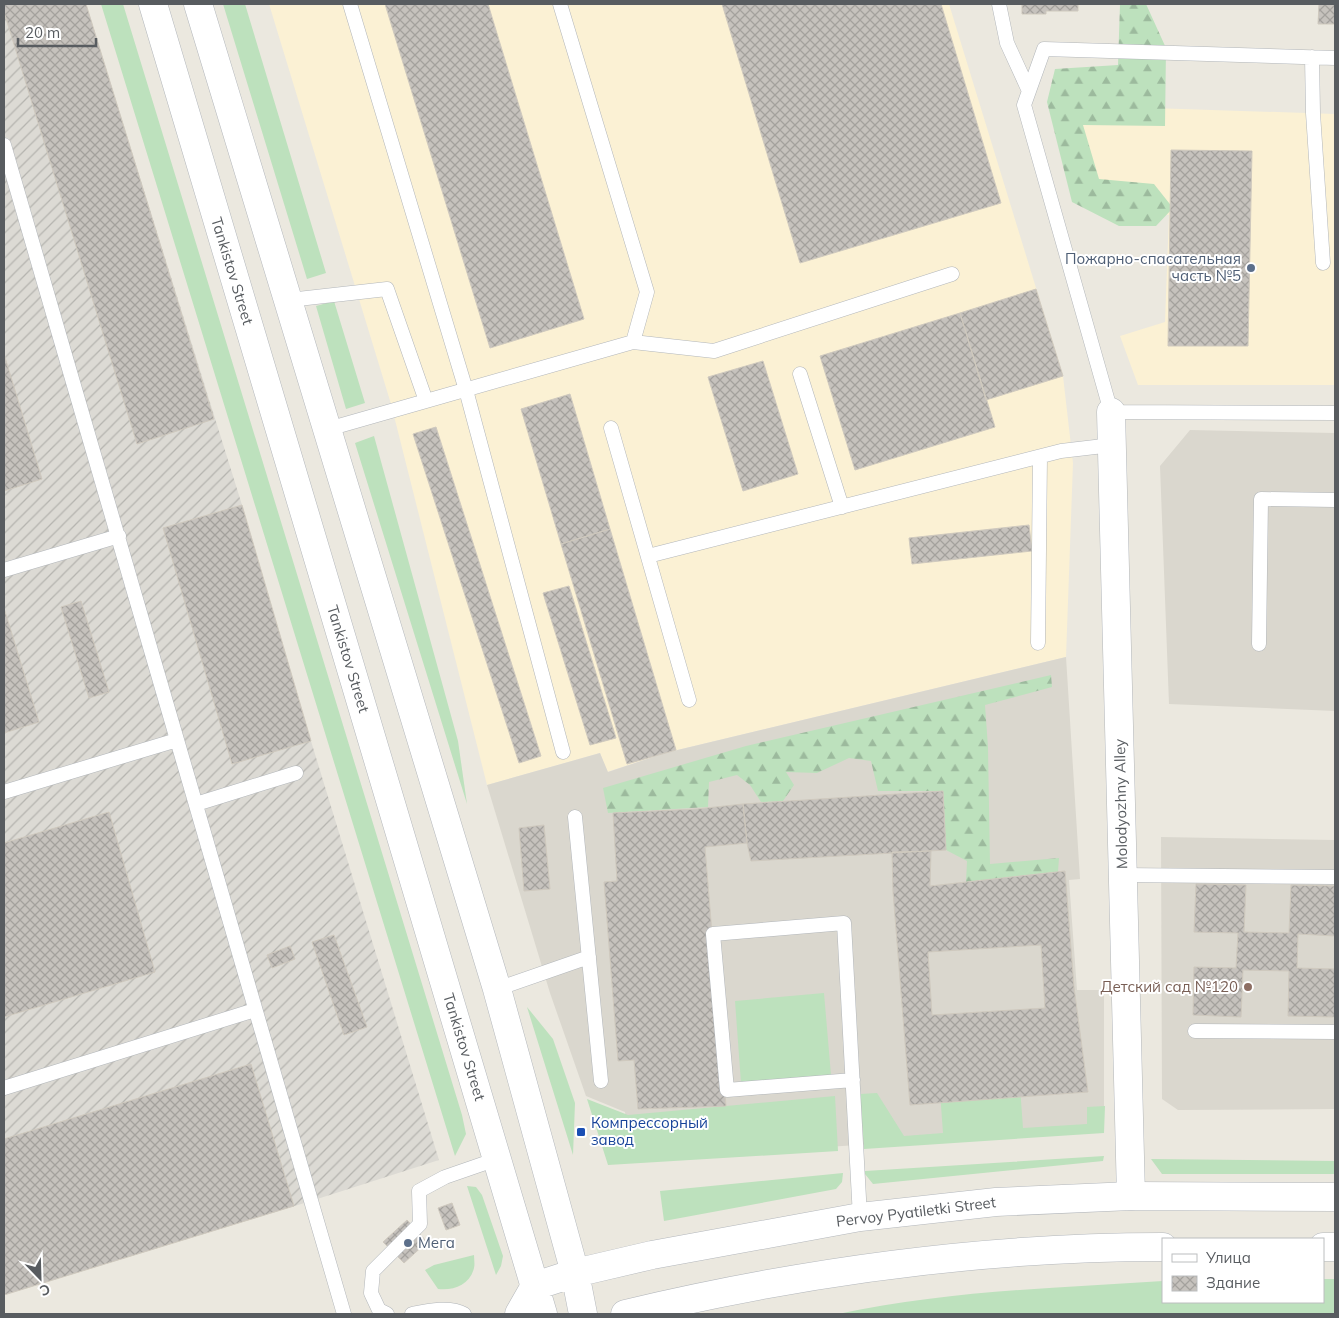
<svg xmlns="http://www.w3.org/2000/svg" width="1339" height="1318" viewBox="0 0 1339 1318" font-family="Mulish,sans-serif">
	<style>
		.commercial { fill: #fbf1d4 }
		.industrial { fill: url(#industrial-furrows) }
		.education { fill: #dad7ce }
		.grass { fill: #bde1bd }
		.forest { fill: url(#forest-firs) }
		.building { fill: url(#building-cross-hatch); stroke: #cfc9be; fill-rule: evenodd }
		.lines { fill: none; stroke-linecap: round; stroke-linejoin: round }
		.service-casing { stroke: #b2b6ba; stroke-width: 15 }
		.minor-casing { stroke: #b2b6ba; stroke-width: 29 }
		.secondary-casing { stroke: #b3b7bc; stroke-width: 29 }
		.service { stroke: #fff; stroke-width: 14 }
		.minor { stroke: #fff; stroke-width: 28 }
		.secondary { stroke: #fff; stroke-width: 28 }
		.service-dot { fill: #5c6f8a; stroke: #fff; stroke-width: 2 }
		.education-dot { fill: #8d6e63; stroke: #fff; stroke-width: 2 }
		.transit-dot { fill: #1a4fb4; stroke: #fff; stroke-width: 2 }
		.labels { text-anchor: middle; stroke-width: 4; stroke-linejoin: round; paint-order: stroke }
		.service-label { font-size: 15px; fill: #4e5e75; stroke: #fff; text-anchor: end }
		.street-label { font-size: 15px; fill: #585c60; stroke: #fff }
		.education-label { font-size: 15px; fill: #785e54; stroke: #fff; text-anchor: end }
		.transit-label { font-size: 15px; fill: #164399; stroke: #fff; text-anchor: start }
	</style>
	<defs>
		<pattern id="industrial-furrows" width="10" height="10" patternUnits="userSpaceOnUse" patternTransform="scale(1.25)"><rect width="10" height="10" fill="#dcdad4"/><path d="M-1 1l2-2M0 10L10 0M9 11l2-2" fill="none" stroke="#b5b4af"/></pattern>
		<pattern id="forest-firs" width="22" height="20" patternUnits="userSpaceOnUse" patternTransform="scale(1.25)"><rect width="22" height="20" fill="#bde1bd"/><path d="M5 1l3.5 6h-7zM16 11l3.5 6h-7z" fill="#9cba9d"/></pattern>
		<pattern id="building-cross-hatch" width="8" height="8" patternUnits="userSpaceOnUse" patternTransform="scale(1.25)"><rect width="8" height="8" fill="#c6c2bd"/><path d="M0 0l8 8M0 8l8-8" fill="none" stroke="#a4a19d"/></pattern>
	</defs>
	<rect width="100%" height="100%" fill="#ebe8df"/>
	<path class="commercial" d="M 269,4 L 949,4 L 1063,376 L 1073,463 L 1066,657 L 665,753 L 607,772 L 600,753 L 487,785 L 391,404 Z
		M 1061,105 L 1335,114 L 1335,385 L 1138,385 L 1120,336 L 1165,322 L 1169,215 L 1088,201 Z"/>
	<path class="industrial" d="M 4,4 L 86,4 L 242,505 L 311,741 L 439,1160 L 311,1201 L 4,1295 Z"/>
	<path class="education" d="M 1190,430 L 1335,433 L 1335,711 L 1169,704 L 1160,466 Z
		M 1066,657 L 1080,879 L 1069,880 L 1077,990 L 1104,990 L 1104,1129 L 630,1160 L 625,1112 L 586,1096 L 550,993 L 487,785 L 600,753 L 608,772 L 665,753 Z
		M 1161,837 L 1335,840 L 1335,1109 L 1178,1110 L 1162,1099 Z"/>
	<path class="grass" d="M 101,4 L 123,4 L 462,1115 L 466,1134 L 455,1156 Z
		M 223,4 L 245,4 L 326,273 L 307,279 Z
		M 334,301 L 365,403 L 346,409 L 316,306 Z
		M 374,436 L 458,741 L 467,804 L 355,443 Z
		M 824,993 L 831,1075 L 741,1083 L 735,1001 Z
		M 527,1007 L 553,1039 L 575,1103 L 573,1155 Z
		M 1020,1087 L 1023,1128 L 1087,1124 L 1087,1107 L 1105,1106 L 1104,1133 L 864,1149 L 860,1094 L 877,1093 L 904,1136 L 943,1133 L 940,1092 Z
		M 835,1096 L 838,1151 L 608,1165 L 587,1099 L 628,1115 Z
		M 1104,1156 L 1103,1161 L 873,1184 L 865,1174 L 865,1171 Z
		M 1151,1159 L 1335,1161 L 1335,1174 L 1162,1174 Z
		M 843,1173 L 842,1182 L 836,1189 L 664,1221 L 660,1191 Z
		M 467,1186 L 476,1187 L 482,1195 L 503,1256 L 501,1266 L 496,1275 Z
		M 474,1255 C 474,1259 475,1264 474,1268 C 470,1285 453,1291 438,1289 L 425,1270 L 434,1265 Z
		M 1323,1279 L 1335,1279 L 1335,1314 L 838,1314 C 945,1291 1055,1288 1163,1281 L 1163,1302 L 1323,1302 Z"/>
	<path class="forest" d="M 1120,4 L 1146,4 L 1166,48 L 1165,126 L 1083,125 L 1099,179 L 1154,184 L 1173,208 L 1156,226 L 1119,226 L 1072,202 L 1047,102 L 1055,69 L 1118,65 Z
		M 1051,675 L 1052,687 L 985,705 L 988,747 L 990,864 L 1059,858 L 1058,872 L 966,882 L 967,861 L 946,850 L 943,791 L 878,791 L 871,761 L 849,758 L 817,773 L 786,772 L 794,785 L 783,801 L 761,802 L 750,785 L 737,775 L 709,782 L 708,807 L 608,813 L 603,788 L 746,746 Z"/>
	<path class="building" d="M 4,4 L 86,4 L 214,419 L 137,444 L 4,12 Z
		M 385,4 L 488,4 L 584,319 L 490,348 Z
		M 722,4 L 941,4 L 1001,203 L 800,263 Z
		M 1022,4 L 1078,4 L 1078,11 L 1046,11 L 1046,14 L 1022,14 Z
		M 1319,4 L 1335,4 L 1335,24 L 1318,24 Z
		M 1171,150 L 1252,151 L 1248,346 L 1168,346 Z
		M 1036,289 L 1063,376 L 986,400 L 960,313 Z
		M 960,313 L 995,427 L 855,470 L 820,356 Z
		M 4,354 L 42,479 L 4,491 Z
		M 763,361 L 798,474 L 743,491 L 708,377 Z
		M 570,394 L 610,529 L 561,544 L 521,409 Z
		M 436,427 L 541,756 L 519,763 L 413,434 Z
		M 242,505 L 311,741 L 232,764 L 163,528 Z
		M 1029,525 L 1032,551 L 912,564 L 909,538 Z
		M 610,529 L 676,750 L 627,764 L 561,544 Z
		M 569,586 L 616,738 L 590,745 L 543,593 Z
		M 81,601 L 109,692 L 89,698 L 61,607 Z
		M 4,608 L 39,722 L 4,733 Z
		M 943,791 L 946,850 L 751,861 L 747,843 L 743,804 Z
		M 743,804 L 747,843 L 705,847 L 726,1106 L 638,1109 L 634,1060 L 618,1061 L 604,882 L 617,881 L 613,813 L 697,809 Z
		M 109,812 L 155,972 L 4,1017 L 4,843 Z
		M 544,825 L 550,889 L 524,891 L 519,828 Z
		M 931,851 L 930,886 L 1065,871 L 1074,987 L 1088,1092 L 910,1105 L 893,892 L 892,852 ZM 1041,945 L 1045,1008 L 932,1015 L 928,952 Z
		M 1196,884 L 1246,885 L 1244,932 L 1289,933 L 1291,885 L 1335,886 L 1335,936 L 1298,934 L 1297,968 L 1335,969 L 1335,1017 L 1288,1016 L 1289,971 L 1243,970 L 1241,1017 L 1193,1015 L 1194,967 L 1236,968 L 1238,933 L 1194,932 Z
		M 334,935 L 367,1027 L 344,1035 L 312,942 Z
		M 290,946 L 295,959 L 272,968 L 267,955 Z
		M 251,1064 L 294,1206 L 4,1295 L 4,1139 Z
		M 452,1203 L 460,1225 L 446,1230 L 438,1208 Z
		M 407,1220 L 427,1242 L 404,1263 L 383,1242 Z"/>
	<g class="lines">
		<defs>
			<path id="service" d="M 350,4 L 466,390 L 563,752
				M 560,4 L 647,292 L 633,342
				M 999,4 L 1007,43 L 1029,91
				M 1312,57 L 1313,113 L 1323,263
				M 1335,58 L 1044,49 L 1024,105 L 1111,412 L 1335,413
				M 4,145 L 344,1314
				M 289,300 L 387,289 L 426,401 L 328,429
				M 800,374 L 842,507
				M 426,401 L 633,342 L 714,351 L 952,274
				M 611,428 L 689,700
				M 648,556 L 1061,451 L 1112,445
				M 4,570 L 119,536
				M 1038,643 L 1040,457
				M 1259,644 L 1261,499 L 1335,500
				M 4,792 L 177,740
				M 196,804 L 296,773
				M 575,817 L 601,1081
				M 1122,875 L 1335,877
				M 497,989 L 589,957
				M 1195,1031 L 1335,1032
				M 853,1080 L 727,1090 L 713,934 L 844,923 C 849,1021 855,1119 860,1217
				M 4,1088 L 255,1010
				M 387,1314 L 379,1310 L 371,1293 L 373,1271 L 420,1224 L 419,1191 L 445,1177 L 497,1159
				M 412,1314 C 427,1311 450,1306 464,1314"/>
			<path id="minor" d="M 1111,412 L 1131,1196
				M 519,1314 L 535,1286"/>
			<path id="secondary" d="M 153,4 L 543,1314
				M 198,4 L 497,989 L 575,1273 L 583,1314
				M 1323,1247 L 1335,1247
				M 535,1286 L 575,1273 L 652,1255 L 860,1217 L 996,1202 L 1131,1196 L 1335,1197
				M 625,1314 C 801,1272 982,1247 1163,1247"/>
		</defs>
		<use href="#service" class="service-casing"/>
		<use href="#minor" class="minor-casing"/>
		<use href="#secondary" class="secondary-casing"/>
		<use href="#service" class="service"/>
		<use href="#minor" class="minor"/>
		<use href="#secondary" class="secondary"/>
	</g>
	<g class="service-dot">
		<circle cx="1251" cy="268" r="5"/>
		<circle cx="408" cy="1243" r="5"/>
	</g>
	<circle class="education-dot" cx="1248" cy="987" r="5"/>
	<rect class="transit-dot" x="576" y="1127" width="10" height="10" rx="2.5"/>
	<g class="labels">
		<g class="service-label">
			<text x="1241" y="264">Пожарно-спасательная<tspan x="1241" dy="17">часть №5</tspan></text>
			<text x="418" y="1248" text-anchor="start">Мега</text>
		</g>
		<g class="street-label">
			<text transform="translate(232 271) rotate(73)" y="5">Tankistov Street</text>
			<text transform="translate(348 659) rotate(73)" y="5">Tankistov Street</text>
			<text transform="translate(1121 804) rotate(-91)" y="5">Molodyozhny Alley</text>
			<text transform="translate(464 1047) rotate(73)" y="5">Tankistov Street</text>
			<text transform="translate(916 1212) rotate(-7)" y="5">Pervoy Pyatiletki Street</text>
		</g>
		<g class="education-label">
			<text x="1238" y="992">Детский сад №120</text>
		</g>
		<g class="transit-label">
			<text x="591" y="1128">Компрессорный<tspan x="591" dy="17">завод</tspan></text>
		</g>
	</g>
	<rect width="1339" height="1318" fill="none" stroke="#585c60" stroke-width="10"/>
	<rect x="1162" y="1238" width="162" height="65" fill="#ffffff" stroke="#bcbebf"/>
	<rect x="1172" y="1254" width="25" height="8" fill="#ffffff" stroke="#bcbebf"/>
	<text x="1206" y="1263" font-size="15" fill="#585c60">Улица</text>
	<rect x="1172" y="1276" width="25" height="15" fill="url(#building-cross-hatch)" stroke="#bcbebf"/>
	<text x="1206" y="1288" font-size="15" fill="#585c60">Здание</text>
	<g transform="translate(40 1278) rotate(157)" stroke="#ffffff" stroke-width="4" paint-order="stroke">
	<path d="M0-4L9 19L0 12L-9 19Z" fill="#585c60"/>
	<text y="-8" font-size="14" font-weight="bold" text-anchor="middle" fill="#585c60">С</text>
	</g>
	<path d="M18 38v8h78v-8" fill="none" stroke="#585c60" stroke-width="2.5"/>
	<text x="25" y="38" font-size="15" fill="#585c60" stroke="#ffffff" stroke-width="4" paint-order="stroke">20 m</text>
</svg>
